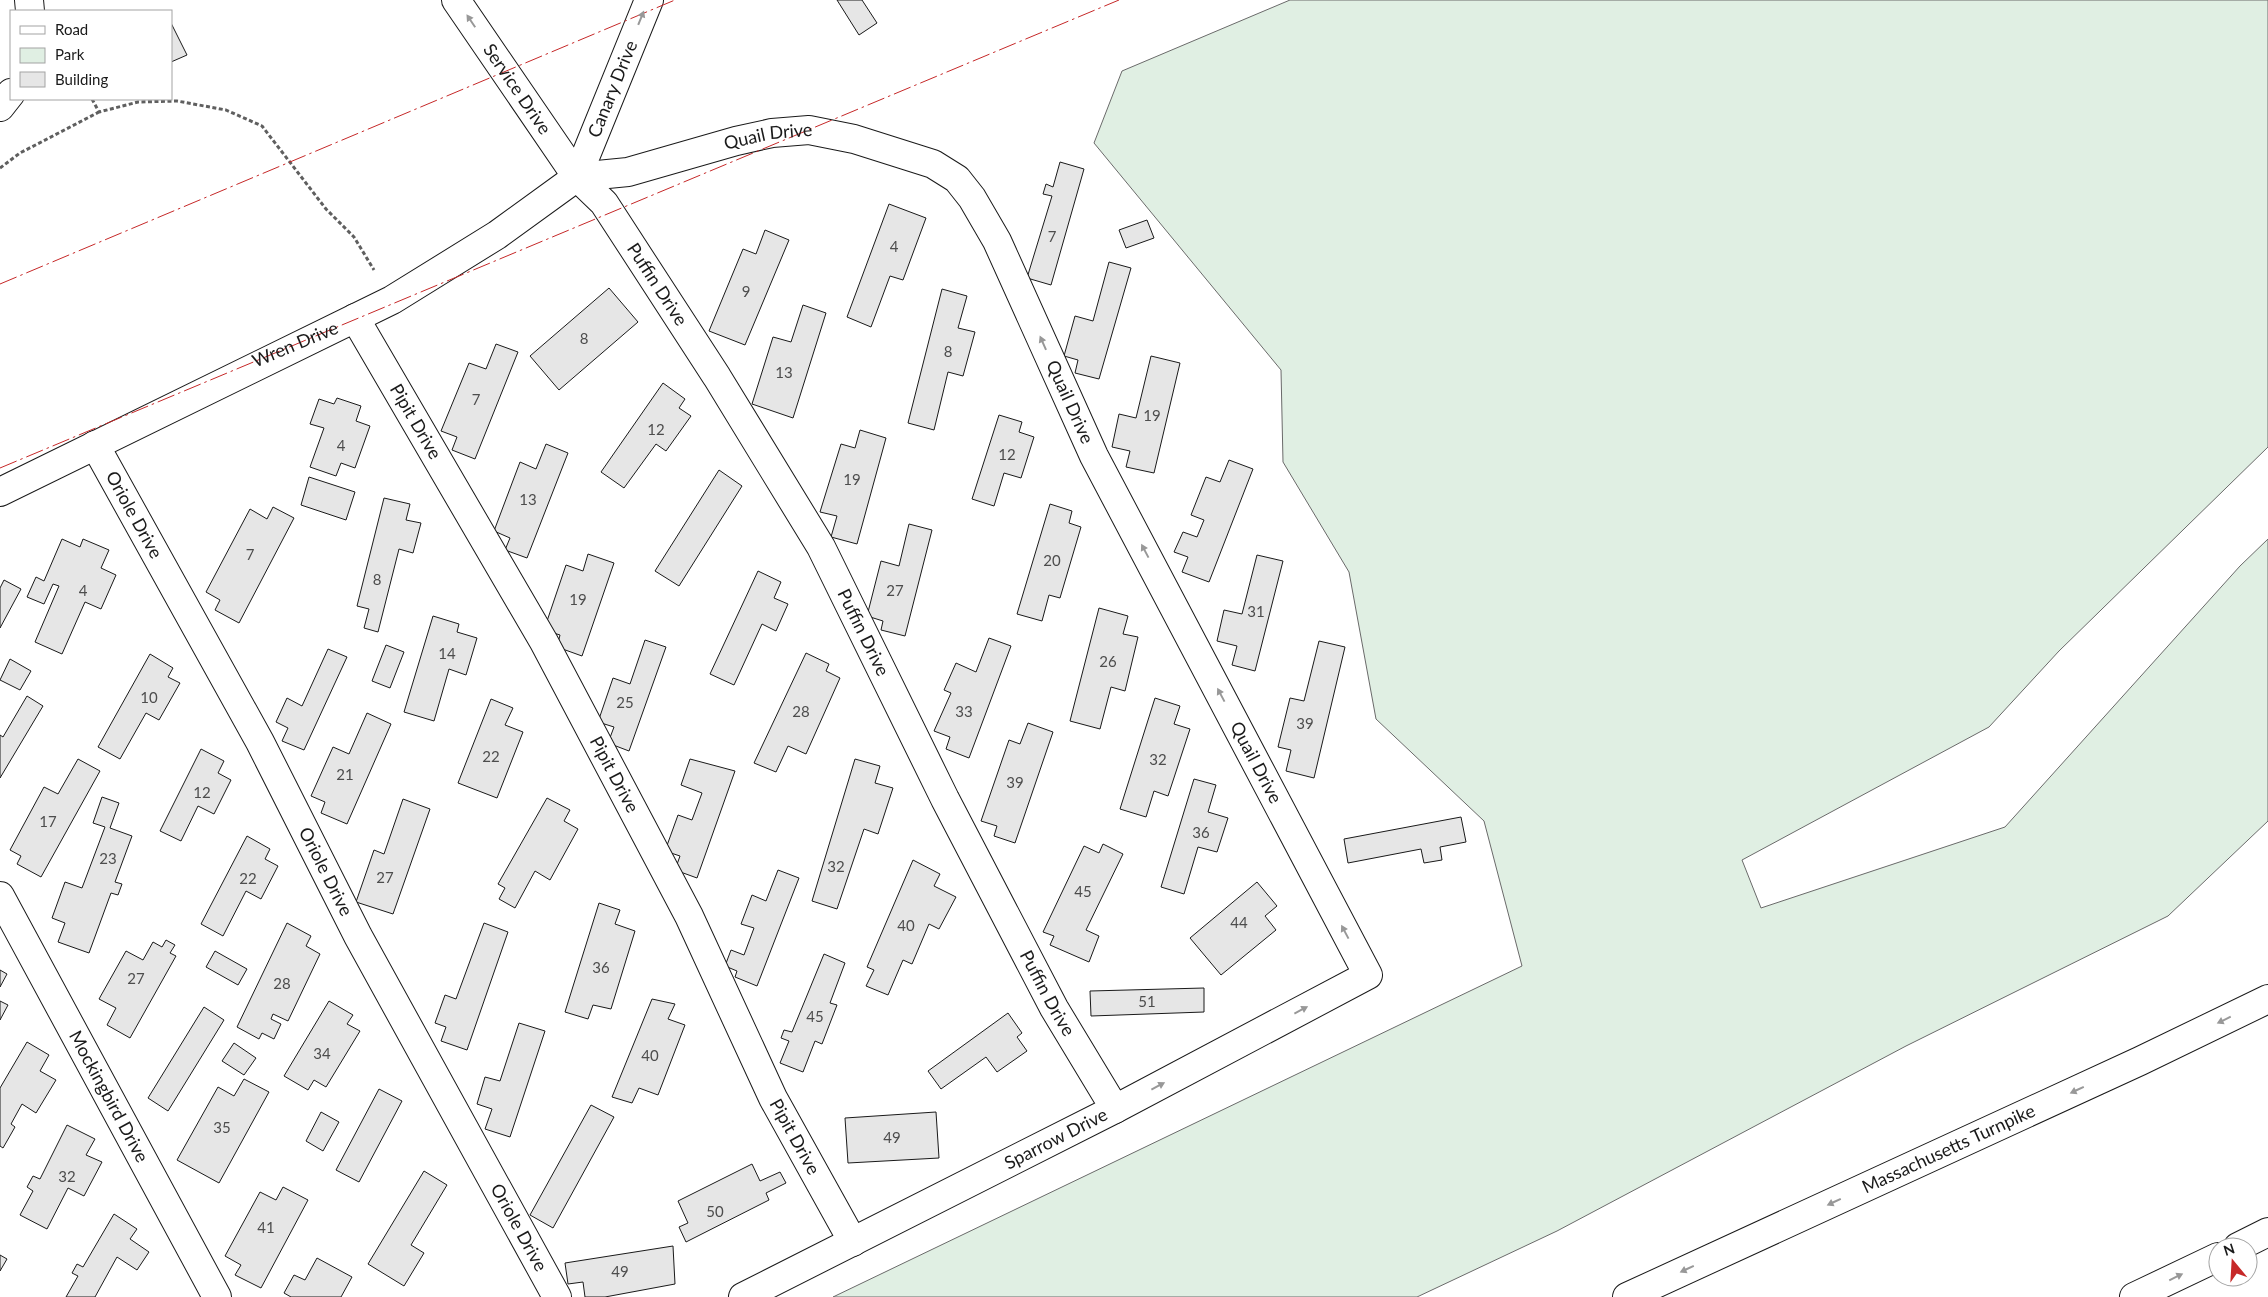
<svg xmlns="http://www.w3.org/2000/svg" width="2268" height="1297" viewBox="0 0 2268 1297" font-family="Lato,sans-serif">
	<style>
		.green { fill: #e0efe3; stroke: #6a6a6a }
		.building { fill: #e6e6e6; stroke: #1a1a1a }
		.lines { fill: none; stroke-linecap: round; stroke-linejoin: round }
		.street-casing { stroke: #1a1a1a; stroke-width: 30 }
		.highway-casing { stroke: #1a1a1a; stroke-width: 30 }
		.path { stroke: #5f5f5f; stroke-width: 3; stroke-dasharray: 4 2.5; stroke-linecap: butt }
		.street { stroke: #fff; stroke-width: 28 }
		.highway { stroke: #fff; stroke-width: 28 }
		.power { stroke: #c62828; stroke-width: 1; stroke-dasharray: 18 4 2.5 4; stroke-linecap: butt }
		.oneway { fill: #989898 }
		.labels { text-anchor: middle; stroke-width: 4; stroke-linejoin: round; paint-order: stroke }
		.number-label { font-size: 15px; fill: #4d4d4d }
		.street-label { font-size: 18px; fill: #1a1a1a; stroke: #fff }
	</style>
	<rect width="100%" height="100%" fill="#fff"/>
	<path class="green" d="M 1290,0 L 2268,0 L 2268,447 L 2059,651 L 1989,727 L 1742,860 L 1761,908 L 2005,827 L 2240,566 L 2268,539 L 2268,821 L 2168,916 L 1906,1046 L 1557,1231 L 1417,1297 L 833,1297 L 1522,966 L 1484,821 L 1376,719 L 1349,572 L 1283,462 L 1281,370 L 1094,143 L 1122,71 Z"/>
	<path class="building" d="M 837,0 L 862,0 L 877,23 L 859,35 Z
		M 171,23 L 187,55 L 171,62 Z
		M 1060,162 L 1084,169 L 1051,285 L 1027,278 L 1052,196 L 1043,194 L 1046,184 L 1053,187 Z
		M 889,204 L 926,218 L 903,280 L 890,276 L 871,327 L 847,317 Z
		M 1147,220 L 1154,238 L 1126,248 L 1119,230 Z
		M 765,230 L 789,240 L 745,345 L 709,331 L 743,249 L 756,254 Z
		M 1109,262 L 1131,268 L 1099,379 L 1075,373 L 1078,360 L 1064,356 L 1075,316 L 1093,321 Z
		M 609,288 L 638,322 L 559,390 L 530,356 Z
		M 942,289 L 967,296 L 958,328 L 975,332 L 963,376 L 948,372 L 934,430 L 908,423 Z
		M 803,305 L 826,313 L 793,418 L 752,404 L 773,337 L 791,342 Z
		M 496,344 L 518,352 L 475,459 L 452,450 L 457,437 L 441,431 L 469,363 L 486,369 Z
		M 1151,356 L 1180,363 L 1154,473 L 1126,467 L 1130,451 L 1112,447 L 1119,414 L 1136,418 Z
		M 663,383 L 685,399 L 679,408 L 691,416 L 666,451 L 656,444 L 624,488 L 601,472 Z
		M 337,398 L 361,406 L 356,421 L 370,426 L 355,468 L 341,463 L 336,476 L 310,467 L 324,428 L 310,424 L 319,399 L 334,404 Z
		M 999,415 L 1022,422 L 1019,432 L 1034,437 L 1021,478 L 1004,473 L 994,506 L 972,499 Z
		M 860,430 L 886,438 L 857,544 L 831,537 L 837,516 L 820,512 L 841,444 L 855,448 Z
		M 546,444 L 568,453 L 527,558 L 505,550 L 510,538 L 494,531 L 520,462 L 536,469 Z
		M 1229,460 L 1253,469 L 1209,582 L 1182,572 L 1188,557 L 1174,552 L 1183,532 L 1197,537 L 1204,520 L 1191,515 L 1206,477 L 1220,482 Z
		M 719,470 L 742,486 L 679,586 L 655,571 Z
		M 309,477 L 355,492 L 346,520 L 301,505 Z
		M 384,498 L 410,504 L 406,520 L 421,523 L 413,553 L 399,549 L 378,632 L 364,628 L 369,609 L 357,606 Z
		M 1050,504 L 1072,511 L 1069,523 L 1081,527 L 1060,598 L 1049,595 L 1042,621 L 1017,614 Z
		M 273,507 L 294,518 L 239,623 L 215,610 L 220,600 L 206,592 L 250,509 L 267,519 Z
		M 909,524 L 932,530 L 905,636 L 881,630 L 883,621 L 867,616 L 881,561 L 899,566 Z
		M 62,539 L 80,547 L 83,539 L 109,550 L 101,568 L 116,575 L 101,609 L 85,602 L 62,654 L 35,642 L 59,586 L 53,584 L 44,604 L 27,597 L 36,577 L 44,581 Z
		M 588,554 L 614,563 L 582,656 L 557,647 L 560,635 L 544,630 L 566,565 L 583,571 Z
		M 1257,555 L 1283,561 L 1255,671 L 1232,665 L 1237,646 L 1217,641 L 1224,610 L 1242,614 Z
		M 758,571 L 781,582 L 774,598 L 788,604 L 776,631 L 762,624 L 734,685 L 710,674 Z
		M 4,580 L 21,589 L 0,628 L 0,588 Z
		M 1099,608 L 1128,616 L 1123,634 L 1138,637 L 1125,691 L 1111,687 L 1100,729 L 1070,721 Z
		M 433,616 L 459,624 L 457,632 L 477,638 L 466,675 L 449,669 L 434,721 L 404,712 Z
		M 989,638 L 1011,646 L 969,758 L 946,749 L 950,737 L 934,731 L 951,693 L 944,690 L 956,663 L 976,672 Z
		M 645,640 L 666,647 L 629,751 L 608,743 L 614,727 L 598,722 L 613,678 L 630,684 Z
		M 1319,641 L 1345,647 L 1314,778 L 1286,771 L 1291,750 L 1278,747 L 1290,698 L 1304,701 Z
		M 386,645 L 404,652 L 390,688 L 372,681 Z
		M 328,649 L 347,657 L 304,750 L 282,741 L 288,728 L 276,722 L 287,698 L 302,706 Z
		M 806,653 L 829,664 L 826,671 L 840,678 L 806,754 L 788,746 L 776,772 L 754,763 Z
		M 150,654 L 173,668 L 168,677 L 180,683 L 159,720 L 146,713 L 120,759 L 98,747 Z
		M 10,659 L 31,671 L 20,690 L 0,680 Z
		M 27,696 L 43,706 L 0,778 L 0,735 L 3,737 Z
		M 1155,698 L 1180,706 L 1174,724 L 1190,729 L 1168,796 L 1154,791 L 1146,817 L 1120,809 Z
		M 491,699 L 513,708 L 505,725 L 523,732 L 497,798 L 458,783 Z
		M 367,713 L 391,724 L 347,824 L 321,813 L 325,802 L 311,796 L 333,747 L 349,754 Z
		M 1028,723 L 1053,732 L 1015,843 L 994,836 L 997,826 L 981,821 L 1009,740 L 1020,744 Z
		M 201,749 L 224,761 L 218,773 L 231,780 L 214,814 L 198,806 L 181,841 L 160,831 Z
		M 78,759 L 100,771 L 41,877 L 17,864 L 21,856 L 10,850 L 44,787 L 58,794 Z
		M 690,759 L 735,771 L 697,878 L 675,870 L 680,856 L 665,851 L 678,815 L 692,820 L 702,793 L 681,785 Z
		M 855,759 L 880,766 L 875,783 L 893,788 L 878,834 L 864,829 L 837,909 L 812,901 Z
		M 1194,779 L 1216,785 L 1208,812 L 1228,818 L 1217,852 L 1198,847 L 1184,894 L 1161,887 Z
		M 102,797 L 119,803 L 110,828 L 132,836 L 115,882 L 122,884 L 118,895 L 111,893 L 89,953 L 58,942 L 65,923 L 52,918 L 65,882 L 82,888 L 105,827 L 93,823 Z
		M 547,798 L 570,810 L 564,821 L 578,829 L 550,880 L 535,871 L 515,908 L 499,899 L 505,888 L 498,884 Z
		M 403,799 L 430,809 L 393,914 L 356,902 L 374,850 L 384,854 Z
		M 1461,817 L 1466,842 L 1440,847 L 1442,860 L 1424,863 L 1421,849 L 1348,863 L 1344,839 Z
		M 247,836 L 270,849 L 265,859 L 278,866 L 261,899 L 246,891 L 223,936 L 201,924 Z
		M 1103,844 L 1123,854 L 1086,930 L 1099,936 L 1089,962 L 1050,945 L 1054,936 L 1043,932 L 1084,846 L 1099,853 Z
		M 913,860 L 940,874 L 934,886 L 956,897 L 939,929 L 929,924 L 912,964 L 903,960 L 888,995 L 866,986 L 874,970 L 867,967 Z
		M 778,870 L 799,878 L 757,986 L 735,977 L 737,971 L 725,966 L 731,950 L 744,955 L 754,928 L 741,924 L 752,895 L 766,901 Z
		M 1257,882 L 1277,906 L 1265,916 L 1276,930 L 1221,975 L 1190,938 Z
		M 599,903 L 620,910 L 615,924 L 635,931 L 611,1009 L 593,1005 L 588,1019 L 565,1012 Z
		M 287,923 L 311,936 L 306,946 L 320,954 L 288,1021 L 273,1014 L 271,1019 L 281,1024 L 274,1039 L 262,1033 L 259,1039 L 237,1027 Z
		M 484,923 L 508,932 L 467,1050 L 441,1041 L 446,1027 L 435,1023 L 445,995 L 456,999 Z
		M 166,940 L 175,945 L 170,953 L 176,956 L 130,1038 L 107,1025 L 116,1008 L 99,999 L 126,951 L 143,960 L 153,942 L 162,947 Z
		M 215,951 L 247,969 L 238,985 L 206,967 Z
		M 824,954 L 845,963 L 830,1003 L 837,1005 L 822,1044 L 815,1041 L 803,1072 L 780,1063 L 789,1041 L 781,1038 L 784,1030 L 792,1032 Z
		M 0,970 L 7,974 L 0,987 Z
		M 1204,988 L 1204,1012 L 1091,1016 L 1090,991 Z
		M 652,999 L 675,1004 L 668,1019 L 685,1025 L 658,1095 L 639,1088 L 632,1103 L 612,1097 Z
		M 0,1001 L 8,1005 L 0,1020 Z
		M 329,1001 L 353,1015 L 347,1024 L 360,1031 L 326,1087 L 314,1080 L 308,1090 L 284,1076 Z
		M 204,1007 L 224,1020 L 168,1111 L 148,1098 Z
		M 1008,1013 L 1022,1033 L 1017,1037 L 1027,1051 L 997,1072 L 986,1057 L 941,1089 L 928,1071 Z
		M 519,1023 L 545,1031 L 510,1137 L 485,1129 L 492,1109 L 477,1104 L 485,1077 L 500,1081 Z
		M 27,1042 L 49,1055 L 40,1071 L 56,1080 L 36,1113 L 22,1104 L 11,1124 L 15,1127 L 3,1148 L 0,1146 L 0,1088 Z
		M 234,1043 L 256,1058 L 244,1075 L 222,1061 Z
		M 244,1079 L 269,1092 L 219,1183 L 177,1160 L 218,1087 L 234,1096 Z
		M 379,1089 L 402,1101 L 359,1182 L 336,1170 Z
		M 591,1105 L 614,1117 L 553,1228 L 530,1215 Z
		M 321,1112 L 339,1122 L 323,1151 L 306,1141 Z
		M 936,1112 L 939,1158 L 848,1163 L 845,1118 Z
		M 67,1125 L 95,1139 L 86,1155 L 102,1162 L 84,1196 L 68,1188 L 47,1229 L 20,1215 L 33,1191 L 27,1187 L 33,1176 L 40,1179 Z
		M 752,1164 L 760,1181 L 780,1172 L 786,1183 L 766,1193 L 769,1200 L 686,1242 L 679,1227 L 688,1223 L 678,1201 Z
		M 424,1171 L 447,1185 L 411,1245 L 424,1253 L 404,1286 L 368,1264 Z
		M 283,1187 L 308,1200 L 261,1288 L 235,1275 L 241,1265 L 225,1256 L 260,1192 L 276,1200 Z
		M 114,1214 L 137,1229 L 130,1239 L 149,1252 L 137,1270 L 117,1257 L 95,1297 L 66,1297 L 78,1276 L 72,1273 L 77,1264 L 83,1267 Z
		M 673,1246 L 675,1284 L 605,1297 L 585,1297 L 583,1282 L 568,1284 L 565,1263 Z
		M 0,1255 L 7,1259 L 0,1271 Z
		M 317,1258 L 352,1277 L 341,1297 L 291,1297 L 284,1293 L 294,1275 L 305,1280 Z"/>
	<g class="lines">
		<defs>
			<g id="street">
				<path d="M 29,0 L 30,11"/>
				<path id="s1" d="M 456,0 L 577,177 L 604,203 L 717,377 L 821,547 L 945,799 L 1054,1008 L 1115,1109"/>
				<path d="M 0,107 L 11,93"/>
				<path id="s2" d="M 577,177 L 649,0"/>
				<path id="s3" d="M 355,318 L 544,642 L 689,916 L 773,1098 L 853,1242"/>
				<path id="s4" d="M 95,445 L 260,742 L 358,936 L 557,1297"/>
				<path id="s5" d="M 0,492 L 392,300 L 497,235 L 577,177 L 628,172 L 736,141 L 772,133 L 809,130 L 854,139 L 933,164 L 957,179 L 972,198 L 997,241 L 1094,456 L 1368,975 L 1115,1109 L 743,1297"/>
				<path id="s6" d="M 0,896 L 217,1297"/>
			</g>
			<g id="highway">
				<path d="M 2238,1247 L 2268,1232"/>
				<path id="s7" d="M 1627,1297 L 2140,1061 L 2268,999"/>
				<path d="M 2134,1297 L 2218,1257"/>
			</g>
		</defs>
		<use href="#street" class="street-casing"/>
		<use href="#highway" class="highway-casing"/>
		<path class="path" d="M 92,99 L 99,112 L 138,102 L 177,101 L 226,110 L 262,126 L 326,209 L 354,237 L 374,270
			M 0,168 L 20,153 L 99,112"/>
		<use href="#street" class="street"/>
		<use href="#highway" class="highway"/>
		<g class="power">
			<path d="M 0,284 L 675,0"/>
			<path id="s8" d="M 0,468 L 1119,0"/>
		</g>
	</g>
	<defs><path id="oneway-solid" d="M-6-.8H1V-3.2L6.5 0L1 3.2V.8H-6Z" transform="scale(1.25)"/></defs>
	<g class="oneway">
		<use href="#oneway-solid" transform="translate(641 18) rotate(-68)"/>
		<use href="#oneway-solid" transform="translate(471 21) rotate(-124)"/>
		<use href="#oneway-solid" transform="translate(1043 343) rotate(-114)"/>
		<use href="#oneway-solid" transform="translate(1145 551) rotate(-118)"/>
		<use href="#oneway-solid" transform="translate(1221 695) rotate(-118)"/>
		<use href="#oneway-solid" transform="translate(1345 932) rotate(-118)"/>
		<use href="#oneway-solid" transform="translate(1301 1010) rotate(-28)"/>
		<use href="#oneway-solid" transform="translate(2224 1020) rotate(154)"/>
		<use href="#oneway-solid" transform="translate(1158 1086) rotate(-28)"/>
		<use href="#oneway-solid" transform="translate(2077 1090) rotate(155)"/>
		<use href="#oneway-solid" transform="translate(1834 1202) rotate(155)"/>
		<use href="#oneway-solid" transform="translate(1687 1269) rotate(155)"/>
		<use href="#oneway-solid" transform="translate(2176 1277) rotate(-26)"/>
	</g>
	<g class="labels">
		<g class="number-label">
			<text x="1052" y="242">7</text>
			<text x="894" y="252">4</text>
			<text x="746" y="297">9</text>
			<text x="584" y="344">8</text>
			<text x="948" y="357">8</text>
			<text x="784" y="378">13</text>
			<text x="476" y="405">7</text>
			<text x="1152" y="421">19</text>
			<text x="656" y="435">12</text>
			<text x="341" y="451">4</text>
			<text x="1007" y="460">12</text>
			<text x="852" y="485">19</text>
			<text x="528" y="505">13</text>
			<text x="250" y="560">7</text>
			<text x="1052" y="566">20</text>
			<text x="377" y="585">8</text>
			<text x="83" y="596">4</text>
			<text x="895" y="596">27</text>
			<text x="578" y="605">19</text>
			<text x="1256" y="617">31</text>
			<text x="447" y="659">14</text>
			<text x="1108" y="667">26</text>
			<text x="149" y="703">10</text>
			<text x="625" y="708">25</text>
			<text x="801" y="717">28</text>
			<text x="964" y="717">33</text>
			<text x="1305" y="729">39</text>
			<text x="491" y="762">22</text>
			<text x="1158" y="765">32</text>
			<text x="345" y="780">21</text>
			<text x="1015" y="788">39</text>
			<text x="202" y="798">12</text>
			<text x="48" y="827">17</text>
			<text x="1201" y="838">36</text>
			<text x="108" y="864">23</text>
			<text x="836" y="872">32</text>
			<text x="385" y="883">27</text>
			<text x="248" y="884">22</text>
			<text x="1083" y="897">45</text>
			<text x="1239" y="928">44</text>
			<text x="906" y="931">40</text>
			<text x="601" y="973">36</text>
			<text x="136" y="984">27</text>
			<text x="282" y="989">28</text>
			<text x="1147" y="1007">51</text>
			<text x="815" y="1022">45</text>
			<text x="322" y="1059">34</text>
			<text x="650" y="1061">40</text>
			<text x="222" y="1133">35</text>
			<text x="892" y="1143">49</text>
			<text x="67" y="1182">32</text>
			<text x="715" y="1217">50</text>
			<text x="266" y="1233">41</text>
			<text x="620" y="1277">49</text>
		</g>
		<g class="street-label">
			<text dy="6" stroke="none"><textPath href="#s1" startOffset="108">Service Drive</textPath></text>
			<text dy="6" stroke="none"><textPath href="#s2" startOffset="95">Canary Drive</textPath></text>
			<text dy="6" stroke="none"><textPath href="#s5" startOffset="855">Quail Drive</textPath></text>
			<text dy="6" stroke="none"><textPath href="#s1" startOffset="349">Puffin Drive</textPath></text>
			<text dy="6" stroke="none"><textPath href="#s8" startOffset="320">Wren Drive</textPath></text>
			<text dy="6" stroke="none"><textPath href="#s5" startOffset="1304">Quail Drive</textPath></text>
			<text dy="6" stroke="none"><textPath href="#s3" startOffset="120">Pipit Drive</textPath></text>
			<text dy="6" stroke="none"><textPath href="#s4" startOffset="80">Oriole Drive</textPath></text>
			<text dy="6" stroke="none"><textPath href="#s1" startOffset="754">Puffin Drive</textPath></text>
			<text dy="6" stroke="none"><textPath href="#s5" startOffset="1710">Quail Drive</textPath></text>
			<text dy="6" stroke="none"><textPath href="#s3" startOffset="525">Pipit Drive</textPath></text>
			<text dy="6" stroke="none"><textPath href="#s4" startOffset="485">Oriole Drive</textPath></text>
			<text dy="6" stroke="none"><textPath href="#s1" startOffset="1159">Puffin Drive</textPath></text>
			<text dy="6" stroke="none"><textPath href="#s6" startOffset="228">Mockingbird Drive</textPath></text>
			<text dy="6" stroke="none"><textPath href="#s3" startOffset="930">Pipit Drive</textPath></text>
			<text transform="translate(1056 1139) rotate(-27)" y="6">Sparrow Drive</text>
			<text dy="6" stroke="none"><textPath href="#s7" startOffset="354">Massachusetts Turnpike</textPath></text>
			<text dy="6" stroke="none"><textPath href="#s4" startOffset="890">Oriole Drive</textPath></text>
		</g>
	</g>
	<rect x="10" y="10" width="162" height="90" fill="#ffffff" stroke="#a3a3a3"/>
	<rect x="20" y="26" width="25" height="8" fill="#ffffff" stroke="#a3a3a3"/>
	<text x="55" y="35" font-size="15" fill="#1a1a1a">Road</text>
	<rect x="20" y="48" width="25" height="15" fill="#e0efe3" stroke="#a3a3a3"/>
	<text x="55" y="60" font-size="15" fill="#1a1a1a">Park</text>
	<rect x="20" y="72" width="25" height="15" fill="#e6e6e6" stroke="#a3a3a3"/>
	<text x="55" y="85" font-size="15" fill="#1a1a1a">Building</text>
	<g transform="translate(2233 1262) rotate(342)"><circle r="24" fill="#ffffff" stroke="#a3a3a3"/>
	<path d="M0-4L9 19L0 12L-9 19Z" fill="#c62828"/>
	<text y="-8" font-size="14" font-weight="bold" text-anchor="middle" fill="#1a1a1a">N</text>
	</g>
</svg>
